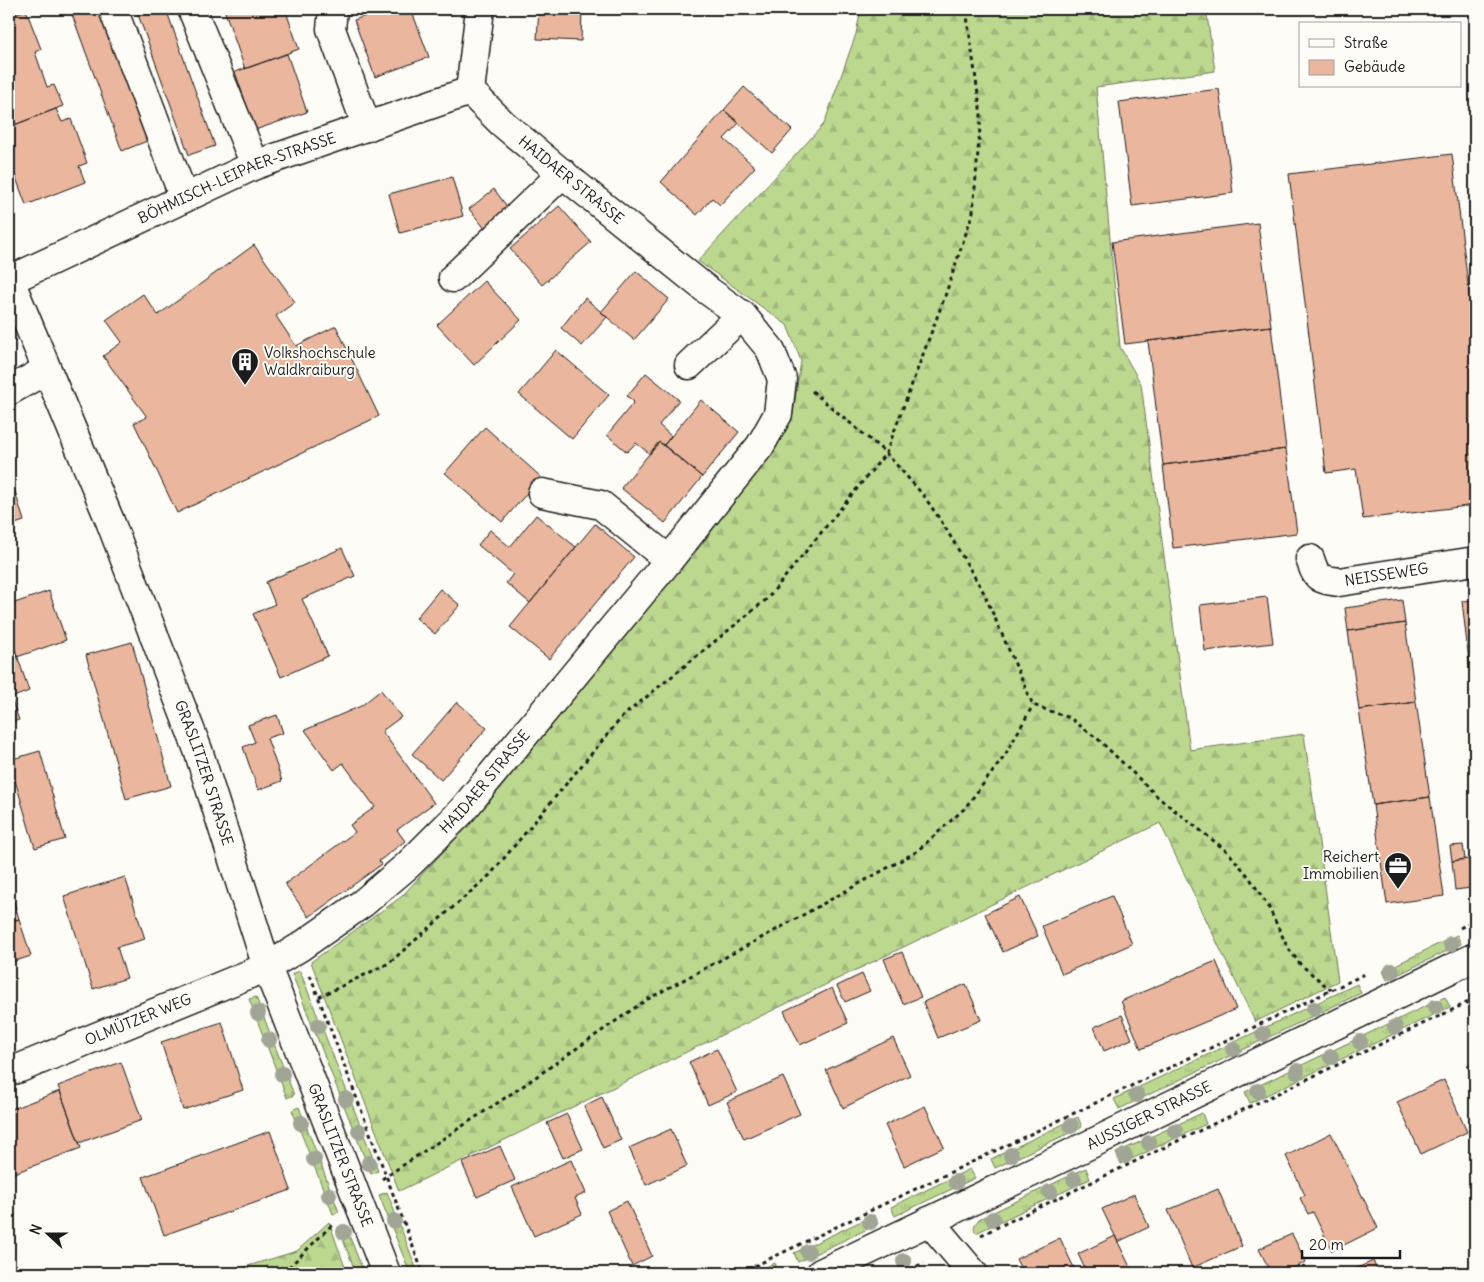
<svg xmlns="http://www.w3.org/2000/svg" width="1484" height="1282" viewBox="0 0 1484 1282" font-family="Delius,sans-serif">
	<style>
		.grass { fill: url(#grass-tufts); stroke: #6c7a56 }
		.forest { fill: url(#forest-firs); stroke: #6c7a56 }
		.building { fill: #eab69d; stroke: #1c1c1c }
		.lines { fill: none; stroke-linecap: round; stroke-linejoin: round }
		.minor-casing { stroke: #1c1c1c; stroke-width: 31 }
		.path { stroke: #1c1c1c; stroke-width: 3; stroke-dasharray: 4 4; stroke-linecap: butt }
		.minor { stroke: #fdfcf7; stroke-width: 28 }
		.tree { fill: #a0a595 }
		.labels { text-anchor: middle; stroke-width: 4; stroke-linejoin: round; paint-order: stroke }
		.street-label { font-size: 15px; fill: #1c1c1c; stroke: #fdfcf7 }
		.poi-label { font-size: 15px; fill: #1c1c1c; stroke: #fdfcf7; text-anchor: start }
	</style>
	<defs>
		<pattern id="grass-tufts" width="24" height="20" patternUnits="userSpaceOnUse" patternTransform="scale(1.25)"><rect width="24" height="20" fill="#bcd88f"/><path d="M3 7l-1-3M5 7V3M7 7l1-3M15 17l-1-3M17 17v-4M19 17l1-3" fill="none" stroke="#a1b97b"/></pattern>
		<pattern id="forest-firs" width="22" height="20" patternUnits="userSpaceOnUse" patternTransform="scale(1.25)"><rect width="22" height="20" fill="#bcd88f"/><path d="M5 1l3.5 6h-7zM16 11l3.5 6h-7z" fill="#a1b97b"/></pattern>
	</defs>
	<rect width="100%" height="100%" fill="#fdfcf7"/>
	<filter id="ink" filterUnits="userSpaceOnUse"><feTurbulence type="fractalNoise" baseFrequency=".02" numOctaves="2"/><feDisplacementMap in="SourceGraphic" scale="10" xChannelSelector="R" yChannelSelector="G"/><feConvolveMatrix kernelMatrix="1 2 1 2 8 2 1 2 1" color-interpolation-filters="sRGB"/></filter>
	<g filter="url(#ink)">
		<path class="grass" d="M 1457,935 L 1461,944 L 1387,980 L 1383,971 Z
			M 300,971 L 378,1171 L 371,1174 L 292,974 Z
			M 1357,984 L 1361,993 L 1119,1109 L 1114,1099 Z
			M 256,997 L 294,1095 L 287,1098 L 249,999 Z
			M 1445,997 L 1450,1007 L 1250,1103 L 1245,1092 Z
			M 299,1107 L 339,1212 L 333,1214 L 292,1110 Z
			M 1202,1113 L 1206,1124 L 1121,1164 L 1116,1153 Z
			M 1078,1117 L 1082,1127 L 995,1168 L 991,1159 Z
			M 1086,1168 L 1090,1179 L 976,1233 C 972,1228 975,1224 979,1219 Z
			M 970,1169 L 975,1178 L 895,1216 L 891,1207 Z
			M 387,1192 L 418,1273 L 410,1273 L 379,1195 Z
			M 874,1215 L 878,1224 L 798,1262 L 794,1253 Z
			M 345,1225 L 364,1273 L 356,1273 L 338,1227 Z
			M 775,1263 L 779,1272 L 776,1273 L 752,1273 Z"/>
		<path class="forest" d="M 861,9 L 1206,9 L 1215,71 L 1096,87 L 1120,347 L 1141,384 L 1190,750 L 1304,734 L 1338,981 L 1255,1022 L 1160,823 L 399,1191 L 311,962 L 401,897 L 484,808 L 593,672 L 704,542 L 793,414 L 801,361 L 787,325 L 698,261 L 824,124 L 856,34 Z
			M 329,1222 L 347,1273 L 225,1273 L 297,1251 Z"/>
		<path class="building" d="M 9,9 L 14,9 L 16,14 L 9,16 Z
			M 70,9 L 98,9 L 147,141 L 122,151 Z
			M 136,9 L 166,9 L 215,146 L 189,155 Z
			M 224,9 L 285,9 L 299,49 L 245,69 Z
			M 363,9 L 385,9 L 366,16 Z
			M 385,9 L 411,9 L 429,57 L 375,77 L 354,20 Z
			M 539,9 L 582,9 L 581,41 L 537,39 Z
			M 730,9 L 788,9 L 730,12 Z
			M 26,10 L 41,49 L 35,52 L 47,87 L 54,85 L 63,106 L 9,127 L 9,16 Z
			M 287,54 L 307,112 L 255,130 L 235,72 Z
			M 744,87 L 792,130 L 772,153 L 724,110 Z
			M 1219,89 L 1233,193 L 1132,206 L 1119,102 Z
			M 56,109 L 62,122 L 71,119 L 87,163 L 79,166 L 85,182 L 26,205 L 9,159 L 9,127 Z
			M 724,110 L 739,123 L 724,139 L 755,167 L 720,205 L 712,198 L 697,215 L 661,182 Z
			M 1452,154 L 1475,341 L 1475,505 L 1363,519 L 1356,469 L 1326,473 L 1289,174 Z
			M 452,177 L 463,216 L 400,233 L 389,194 Z
			M 494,189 L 511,212 L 487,231 L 469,209 Z
			M 559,206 L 591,242 L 542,285 L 510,249 Z
			M 1258,223 L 1271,326 L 1125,344 L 1112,242 Z
			M 254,245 L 295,302 L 276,316 L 296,346 L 336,326 L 379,416 L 177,513 L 134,423 L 147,417 L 103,356 L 122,342 L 106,320 L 143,294 L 158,315 Z
			M 636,271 L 669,299 L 634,340 L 601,312 Z
			M 484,281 L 521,320 L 474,365 L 437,325 Z
			M 585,298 L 607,317 L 582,346 L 561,328 Z
			M 1271,326 L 1286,449 L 1163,465 L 1148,341 Z
			M 556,350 L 609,395 L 572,439 L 519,394 Z
			M 646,373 L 679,400 L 659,425 L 671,436 L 664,445 L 659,442 L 650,454 L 636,443 L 627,452 L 607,435 L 634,402 L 627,396 Z
			M 701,400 L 739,432 L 702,477 L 664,445 Z
			M 485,427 L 541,477 L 502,522 L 445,473 Z
			M 659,442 L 702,477 L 665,523 L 621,488 Z
			M 1286,449 L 1297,533 L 1173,548 L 1163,465 Z
			M 11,478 L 24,521 L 9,526 L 9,479 Z
			M 536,515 L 576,547 L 530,603 L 506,583 L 513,574 L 478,545 L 490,530 L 510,547 Z
			M 595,524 L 634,557 L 549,659 L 510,627 Z
			M 342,548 L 355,576 L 302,599 L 328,656 L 281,677 L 253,614 L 275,604 L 266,582 Z
			M 440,589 L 460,605 L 435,634 L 416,618 Z
			M 49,591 L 66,640 L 17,657 L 9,631 L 9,605 Z
			M 1267,597 L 1273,643 L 1205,651 L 1200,605 Z
			M 1402,600 L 1405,623 L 1348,631 L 1345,608 Z
			M 1475,600 L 1475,678 L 1471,679 L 1462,601 Z
			M 1405,623 L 1416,702 L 1359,710 L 1348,631 Z
			M 11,637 L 29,691 L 11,698 L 19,720 L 9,723 L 9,638 Z
			M 132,642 L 171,786 L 126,799 L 86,655 Z
			M 381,690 L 401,717 L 382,731 L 434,803 L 397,830 L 405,841 L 379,861 L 382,864 L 309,917 L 285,884 L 355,832 L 350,825 L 375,807 L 343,763 L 334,770 L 305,730 L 361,706 Z
			M 457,702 L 487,728 L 441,780 L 412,754 Z
			M 1416,702 L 1430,797 L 1373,805 L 1359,710 Z
			M 277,715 L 283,733 L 267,738 L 282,781 L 258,790 L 243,747 L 255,742 L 248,725 Z
			M 40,751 L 65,839 L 35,848 L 9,760 Z
			M 1430,797 L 1444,896 L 1387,904 L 1373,805 Z
			M 1463,845 L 1465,859 L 1452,861 L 1450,846 Z
			M 1469,859 L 1471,888 L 1455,890 L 1452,861 Z
			M 125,877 L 145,939 L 117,947 L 127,978 L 93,989 L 64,896 Z
			M 10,888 L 19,919 L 9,922 L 9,889 Z
			M 1112,896 L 1132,944 L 1062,974 L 1042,926 Z
			M 1020,897 L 1038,936 L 1003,952 L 985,914 Z
			M 19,919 L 31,956 L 9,963 L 9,922 Z
			M 902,952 L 921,997 L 903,1004 L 884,959 Z
			M 1216,961 L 1236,1009 L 1141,1049 L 1121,1001 Z
			M 862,974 L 870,991 L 845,1002 L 837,986 Z
			M 966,984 L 981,1020 L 938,1038 L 923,1002 Z
			M 832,988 L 848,1023 L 800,1045 L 784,1011 Z
			M 1122,1015 L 1132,1039 L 1104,1051 L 1094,1027 Z
			M 222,1022 L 243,1090 L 183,1110 L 161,1042 Z
			M 893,1038 L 910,1075 L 843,1108 L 826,1070 Z
			M 717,1049 L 737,1092 L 708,1105 L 689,1062 Z
			M 1475,1061 L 1475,1083 L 1467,1065 Z
			M 121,1062 L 142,1120 L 79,1143 L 58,1086 Z
			M 783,1077 L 800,1114 L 744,1139 L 727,1102 Z
			M 1444,1080 L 1467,1132 L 1421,1154 L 1397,1102 Z
			M 60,1091 L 81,1148 L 9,1175 L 9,1110 Z
			M 602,1097 L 621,1140 L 603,1148 L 584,1106 Z
			M 925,1106 L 944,1147 L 904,1166 L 885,1125 Z
			M 567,1114 L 583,1149 L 563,1158 L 547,1123 Z
			M 671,1129 L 687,1166 L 646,1185 L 629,1148 Z
			M 270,1131 L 291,1190 L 164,1235 L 143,1177 Z
			M 1331,1133 L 1378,1228 L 1332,1251 L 1313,1212 L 1308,1214 L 1300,1198 L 1305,1195 L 1286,1156 Z
			M 500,1146 L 515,1180 L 477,1197 L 462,1163 Z
			M 571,1160 L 586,1193 L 575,1198 L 582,1214 L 534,1236 L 512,1187 Z
			M 1218,1189 L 1242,1246 L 1192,1268 L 1168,1210 Z
			M 1134,1194 L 1149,1227 L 1118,1242 L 1102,1209 Z
			M 627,1201 L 652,1256 L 632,1266 L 607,1211 Z
			M 1292,1234 L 1306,1262 L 1283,1273 L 1271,1273 L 1259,1249 Z
			M 1115,1236 L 1133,1273 L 1087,1273 L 1078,1254 Z
			M 1060,1238 L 1074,1268 L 1063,1273 L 1023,1273 L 1016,1259 Z
			M 1373,1261 L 1378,1273 L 1346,1273 Z"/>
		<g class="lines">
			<defs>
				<g id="minor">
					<path d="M 113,9 L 184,198"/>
					<path d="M 192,9 L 255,165"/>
					<path d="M 333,9 L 331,29 L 367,127"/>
					<path id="s1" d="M 9,278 L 110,521 L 198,750 L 267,967 L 386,1273"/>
					<path d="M 453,278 L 563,173"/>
					<path id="s2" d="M 10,280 L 255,165 L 470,91"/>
					<path d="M 689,365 L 742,315"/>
					<path d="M 9,391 L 46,370"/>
					<path d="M 542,493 L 601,505 L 669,560"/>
					<path id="s3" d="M 1310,559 C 1317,579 1318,579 1339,582 L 1475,561"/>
					<path id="s4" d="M 9,1071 L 20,1068 L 267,967 L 300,947 L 363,903 L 408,865 L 461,812 L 669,560 L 760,446 L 778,414 L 782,379 L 770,349 L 742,315 L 707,290 L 558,170 L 502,123 L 470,91 L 480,9"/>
					<path d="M 929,1221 L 973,1273"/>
					<path id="s5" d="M 821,1273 L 1097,1141 L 1475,957"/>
				</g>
			</defs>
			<use href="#minor" class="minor-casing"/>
			<path class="path" d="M 812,391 L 886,453 L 924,496 L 943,524 L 983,591 L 1033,705 L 1070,718 L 1099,740 L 1159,798 L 1228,852 L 1249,877 L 1268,906 L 1288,948 L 1300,964 L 1331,990
				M 1460,928 L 1475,920
				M 310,975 L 423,1273
				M 319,997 L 389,963 L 490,875 L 623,716 L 767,599 L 886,453 L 945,296 L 973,212 L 981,115 L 966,9
				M 382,1179 L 520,1088 L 646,1000 L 776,930 L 916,852 L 964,809 L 1004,757 L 1033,705
				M 981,1235 L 1475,999
				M 283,1273 L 333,1224
				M 740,1273 L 1367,973
				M 902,1273 L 924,1263"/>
			<use href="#minor" class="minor"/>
		</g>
		<g class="tree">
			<circle cx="1451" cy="944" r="8"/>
			<circle cx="1392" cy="971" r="8"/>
			<circle cx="1435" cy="1007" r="8"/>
			<circle cx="1314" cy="1009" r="8"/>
			<circle cx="258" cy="1013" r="8"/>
			<circle cx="318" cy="1026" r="8"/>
			<circle cx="1395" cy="1027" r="8"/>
			<circle cx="1263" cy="1034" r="8"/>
			<circle cx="269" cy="1040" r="8"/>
			<circle cx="1360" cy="1042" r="8"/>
			<circle cx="1233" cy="1049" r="8"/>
			<circle cx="1331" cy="1057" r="8"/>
			<circle cx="1297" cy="1071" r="8"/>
			<circle cx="282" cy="1074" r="8"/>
			<circle cx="1258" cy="1091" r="8"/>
			<circle cx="1137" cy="1095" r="8"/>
			<circle cx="346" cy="1099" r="8"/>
			<circle cx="301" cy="1123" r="8"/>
			<circle cx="1071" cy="1126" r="8"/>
			<circle cx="359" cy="1131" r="8"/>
			<circle cx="1175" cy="1131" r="8"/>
			<circle cx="1149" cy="1143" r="8"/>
			<circle cx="1011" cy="1155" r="8"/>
			<circle cx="1125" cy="1156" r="8"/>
			<circle cx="314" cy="1159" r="8"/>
			<circle cx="369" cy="1163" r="8"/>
			<circle cx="1074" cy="1179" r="8"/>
			<circle cx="956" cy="1182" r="8"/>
			<circle cx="1050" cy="1192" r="8"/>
			<circle cx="329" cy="1195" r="8"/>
			<circle cx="993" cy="1219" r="8"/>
			<circle cx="394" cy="1221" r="8"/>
			<circle cx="870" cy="1222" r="8"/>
			<circle cx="344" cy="1232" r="8"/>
			<circle cx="808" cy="1252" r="8"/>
			<circle cx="904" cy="1261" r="8"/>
		</g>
	</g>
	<defs>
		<symbol id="building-pin" viewBox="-11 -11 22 30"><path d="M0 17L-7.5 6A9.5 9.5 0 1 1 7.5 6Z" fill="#1c1c1c" stroke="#fdfcf7"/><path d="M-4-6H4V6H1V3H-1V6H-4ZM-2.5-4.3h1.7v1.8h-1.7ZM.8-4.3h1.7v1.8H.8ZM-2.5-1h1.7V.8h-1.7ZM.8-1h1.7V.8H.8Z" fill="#fff"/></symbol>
		<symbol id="office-pin" viewBox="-11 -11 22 30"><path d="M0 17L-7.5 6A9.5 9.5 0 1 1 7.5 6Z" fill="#1c1c1c" stroke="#fdfcf7"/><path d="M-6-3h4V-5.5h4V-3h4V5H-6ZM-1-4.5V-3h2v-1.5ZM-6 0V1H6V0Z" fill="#fff"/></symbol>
	</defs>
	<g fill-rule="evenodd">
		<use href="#building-pin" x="229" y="346" width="32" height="43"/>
		<use href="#office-pin" x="1382" y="850" width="32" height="43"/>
	</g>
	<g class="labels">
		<g class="street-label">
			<text dy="5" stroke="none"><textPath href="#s2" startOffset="249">BÖHMISCH-LEIPAER-STRASSE</textPath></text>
			<text transform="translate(571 180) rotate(39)" y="5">HAIDAER STRASSE</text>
			<text dy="5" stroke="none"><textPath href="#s3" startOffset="89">NEISSEWEG</textPath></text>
			<text dy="5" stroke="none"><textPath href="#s1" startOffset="532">GRASLITZER STRASSE</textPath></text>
			<text dy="5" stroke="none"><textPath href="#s4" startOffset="566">HAIDAER STRASSE</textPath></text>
			<text dy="5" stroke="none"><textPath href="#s4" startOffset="139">OLMÜTZER WEG</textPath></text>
			<text dy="5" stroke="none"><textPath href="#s5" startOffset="364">AUSSIGER STRASSE</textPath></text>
			<text dy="5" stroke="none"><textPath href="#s1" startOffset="938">GRASLITZER STRASSE</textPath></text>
		</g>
		<g class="poi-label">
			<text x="264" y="358">Volkshochschule<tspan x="264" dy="17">Waldkraiburg</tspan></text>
			<text x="1379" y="862" text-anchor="end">Reichert<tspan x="1379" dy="17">Immobilien</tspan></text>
		</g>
	</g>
	<rect width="1484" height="1282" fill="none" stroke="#fdfcf7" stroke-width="30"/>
	<rect x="15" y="15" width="1454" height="1252" fill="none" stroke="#1c1c1c" stroke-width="2" filter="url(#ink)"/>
	<rect x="1299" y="22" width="162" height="65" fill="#fdfcf7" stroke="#a3a29f"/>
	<rect x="1309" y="39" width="25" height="8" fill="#fdfcf7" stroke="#a3a29f"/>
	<text x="1344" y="48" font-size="15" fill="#1c1c1c">Straße</text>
	<rect x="1309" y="60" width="25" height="15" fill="#eab69d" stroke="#a3a29f"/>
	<text x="1344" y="72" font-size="15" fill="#1c1c1c">Gebäude</text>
	<g transform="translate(48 1234) rotate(291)" stroke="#fdfcf7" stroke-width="4" paint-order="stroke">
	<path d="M0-4L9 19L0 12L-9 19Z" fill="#1c1c1c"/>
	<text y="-8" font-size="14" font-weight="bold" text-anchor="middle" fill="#1c1c1c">N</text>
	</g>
	<path d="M1302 1250v8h98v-8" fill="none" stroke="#1c1c1c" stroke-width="2.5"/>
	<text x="1309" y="1250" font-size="15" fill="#1c1c1c" stroke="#fdfcf7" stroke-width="4" paint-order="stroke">20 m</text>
</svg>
